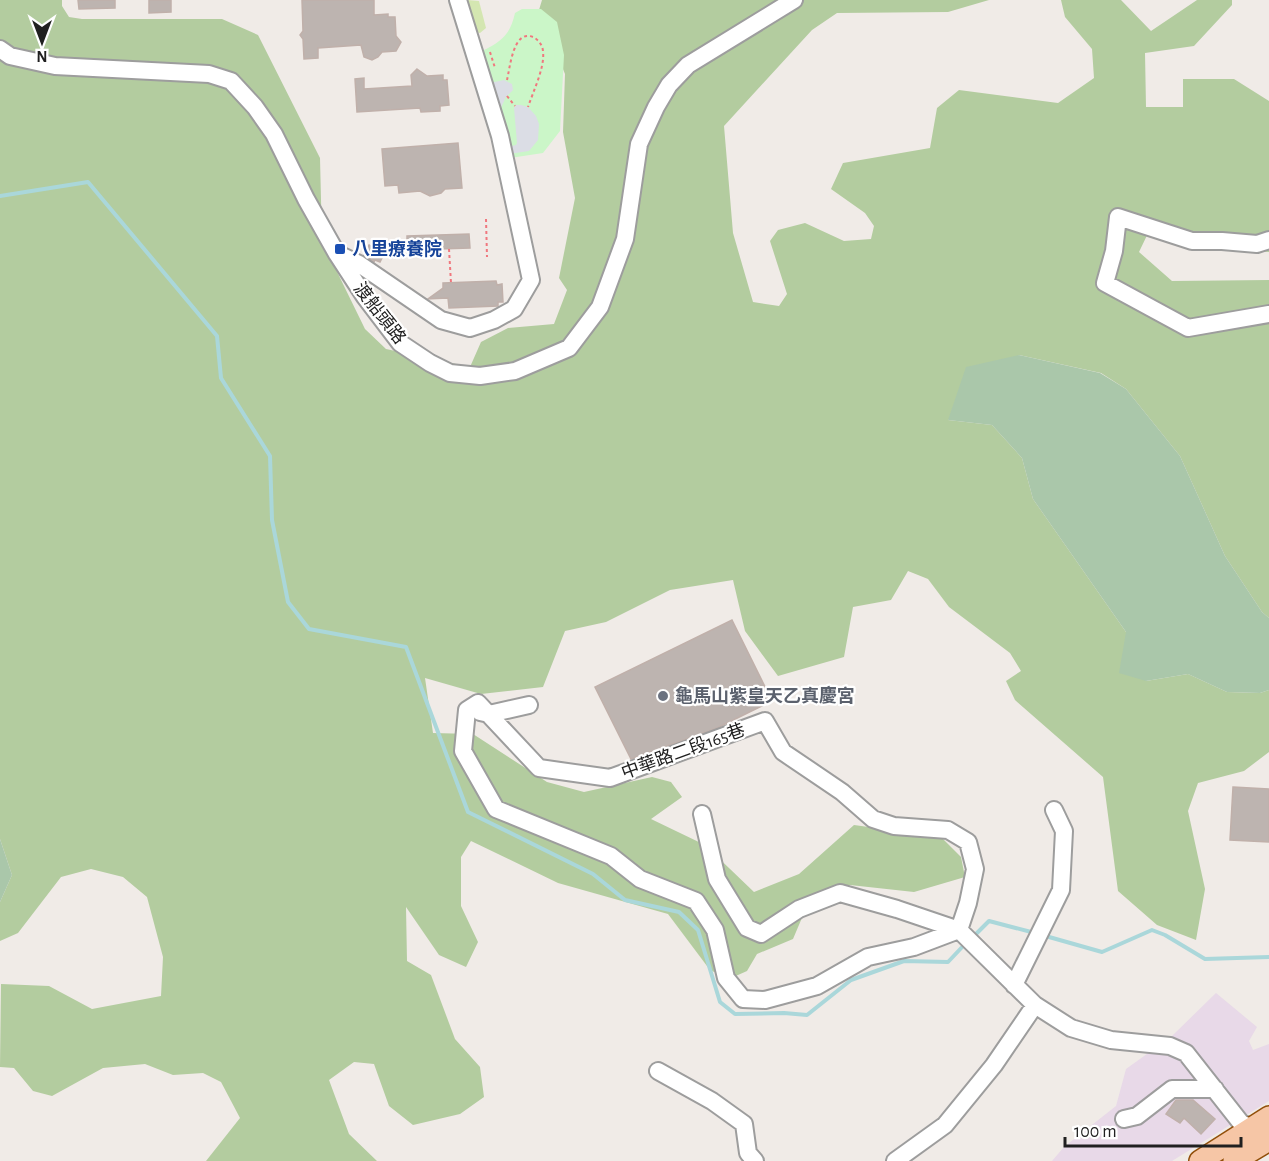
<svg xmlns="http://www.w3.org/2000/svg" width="1269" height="1161" viewBox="0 0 1269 1161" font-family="'Alegreya Sans','Noto Sans TC',sans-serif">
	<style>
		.industrial { fill: #e8d9e8 }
		.grass { fill: #d4e6b1 }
		.forest { fill: #b3cc9f }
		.cemetery { fill: #aac7aa }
		.park { fill: #cbf6c8 }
		.plaza { fill: #dbdde5 }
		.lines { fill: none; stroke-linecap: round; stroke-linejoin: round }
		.stream { stroke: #aad7da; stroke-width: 4 }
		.building { fill: #bdb4b0; stroke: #c0b0aa; stroke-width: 1.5 }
		.minor-casing { stroke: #9d9d9d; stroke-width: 20 }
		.major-casing { stroke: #914f0a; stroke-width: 24 }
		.path { stroke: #f0777e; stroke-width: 2; stroke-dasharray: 3 3; stroke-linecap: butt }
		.minor { stroke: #fff; stroke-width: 16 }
		.major { stroke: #f6c6a6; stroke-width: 21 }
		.transit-dot { fill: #1a4fb4; stroke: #fff; stroke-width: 2 }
		.worship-dot { fill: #6b7280; stroke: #fff; stroke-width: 2 }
		.labels { text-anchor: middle; stroke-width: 4.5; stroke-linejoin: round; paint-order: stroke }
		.transit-label { font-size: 18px; font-weight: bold; fill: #164399; stroke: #fff; text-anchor: start }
		.street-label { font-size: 18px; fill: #202020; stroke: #fff }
		.worship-label { font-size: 18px; font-weight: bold; fill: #5b616d; stroke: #fff; text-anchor: start }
	</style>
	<rect width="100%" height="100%" fill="#f0ebe7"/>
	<path class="industrial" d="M 1216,993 L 1257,1027 L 1249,1041 L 1253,1050 L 1269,1044 L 1269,1101 L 1172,1161 L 1052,1161 L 1064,1147 L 1116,1106 L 1126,1069 L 1172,1036 Z"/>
	<path class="grass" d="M 467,0 L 479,1 L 486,28 L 480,33 L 475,32 L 466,1 Z"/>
	<path class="forest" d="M 0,0 L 62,0 L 62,6 L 69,17 L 82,19 L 222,19 L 258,35 L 320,158 L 322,241 L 365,329 L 386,349 L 470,367 L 481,342 L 508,328 L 554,324 L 567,290 L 559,278 L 575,198 L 563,132 L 565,74 L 539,10 L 542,0 L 989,0 L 948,12 L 837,13 L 812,30 L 724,126 L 733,233 L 753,302 L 779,306 L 787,294 L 770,241 L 778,230 L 805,223 L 844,241 L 871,239 L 874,226 L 865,213 L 831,189 L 843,163 L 930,148 L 937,108 L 959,90 L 1058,103 L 1094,78 L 1092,49 L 1065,17 L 1061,0 L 1121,0 L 1151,31 L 1197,0 L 1232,0 L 1232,5 L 1194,46 L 1145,53 L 1146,107 L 1183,107 L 1183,79 L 1234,79 L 1269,101 L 1269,252 L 1210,247 L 1165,223 L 1151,227 L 1139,252 L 1172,281 L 1269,280 L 1269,618 L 1262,612 L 1225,556 L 1180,456 L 1126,389 L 1101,373 L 1019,355 L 948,420 L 992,425 L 1022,458 L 1033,499 L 1126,632 L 1146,681 L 1188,674 L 1227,692 L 1260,693 L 1269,690 L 1269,752 L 1244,771 L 1198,783 L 1188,811 L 1205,889 L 1196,940 L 1157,925 L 1118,891 L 1103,777 L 1015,700 L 1006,681 L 1021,671 L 1010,653 L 949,607 L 928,579 L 908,571 L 891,600 L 853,607 L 844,657 L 778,676 L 745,631 L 733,580 L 670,590 L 606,622 L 565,631 L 543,687 L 481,694 L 425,678 L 433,733 L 473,734 L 547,782 L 584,792 L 652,777 L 671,782 L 682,797 L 651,819 L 705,845 L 754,892 L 799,874 L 854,825 L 941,837 L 961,857 L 965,877 L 914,892 L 850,885 L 804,913 L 793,939 L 757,954 L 747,971 L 729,979 L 710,970 L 668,914 L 558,883 L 471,841 L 461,857 L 461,906 L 478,942 L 466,967 L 439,955 L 406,907 L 407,961 L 431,975 L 455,1039 L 480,1067 L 484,1097 L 460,1114 L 413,1125 L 389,1106 L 374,1064 L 354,1062 L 329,1080 L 349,1134 L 377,1161 L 206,1161 L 240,1118 L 221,1082 L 203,1073 L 173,1075 L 145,1064 L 103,1068 L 52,1096 L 33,1091 L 14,1068 L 0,1067 L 1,984 L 49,986 L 92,1009 L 161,996 L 163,957 L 147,897 L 123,877 L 91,869 L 61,877 L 18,933 L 0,941 L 0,902 L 12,875 L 0,839 Z"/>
	<path class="cemetery" d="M 1019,355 L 1100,373 L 1126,389 L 1180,456 L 1225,556 L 1262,612 L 1269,618 L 1269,690 L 1260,693 L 1227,692 L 1188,674 L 1146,681 L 1119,673 L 1126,632 L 1033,499 L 1022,458 L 992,425 L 948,420 L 966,367 Z
		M 0,839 L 12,875 L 0,902 Z"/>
	<path class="park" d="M 522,9 L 541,9 L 557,22 L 564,55 L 560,131 L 543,153 L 510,158 L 482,51 C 502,41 510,35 515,13 Z"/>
	<path class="plaza" d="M 504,80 L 512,84 L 513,90 L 506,97 L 498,114 L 490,83 Z
		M 521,105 L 528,107 L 536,116 L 539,124 L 538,140 L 529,151 L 509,154 L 507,147 L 516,145 L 517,143 L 514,108 L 516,105 Z"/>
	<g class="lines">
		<path class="stream" d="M 0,196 L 88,182 L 217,336 L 221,378 L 270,456 L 272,520 L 288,602 L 309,629 L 406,647 L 468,812 L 593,874 L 625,900 L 679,912 L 698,930 L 720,1002 L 735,1014 L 784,1013 L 807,1015 L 851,980 L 904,961 L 948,962 L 965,944
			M 1042,935 L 1102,952 L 1152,930 L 1165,935 L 1205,959 L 1269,957
			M 973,937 L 989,921 L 1035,933"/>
	</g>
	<path class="building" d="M 78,0 L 115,0 L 115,8 L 79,9 Z
		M 149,0 L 171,0 L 171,12 L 149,13 Z
		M 302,0 L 374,0 L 374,15 L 388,14 L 388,17 L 395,17 L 396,36 L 401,42 L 396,51 L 382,52 L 378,57 L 372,60 L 364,57 L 361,45 L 318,48 L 318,58 L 304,59 L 303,39 L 300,35 L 303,31 Z
		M 417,69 L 427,76 L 443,75 L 443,80 L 447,80 L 449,105 L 440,106 L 440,111 L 421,112 L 420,108 L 357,112 L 355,79 L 364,78 L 364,89 L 412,86 L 411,75 Z
		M 458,143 L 462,188 L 445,189 L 441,193 L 430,196 L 420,191 L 399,193 L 398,185 L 385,186 L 382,149 Z
		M 469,234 L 470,248 L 407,250 L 407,236 Z
		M 369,245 L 384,254 L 380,262 L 375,260 L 374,262 L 364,255 Z
		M 496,281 L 497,285 L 502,284 L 503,302 L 498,302 L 498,306 L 449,308 L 448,298 L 428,299 L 443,288 L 443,283 Z
		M 732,620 L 772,701 L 717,728 L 631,759 L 595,687 Z
		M 1233,787 L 1269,789 L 1269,842 L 1230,840 Z
		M 1176,1100 L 1193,1100 L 1215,1119 L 1201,1134 L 1184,1118 L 1180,1123 L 1166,1114 Z"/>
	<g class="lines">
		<defs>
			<path id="minor" d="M 0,49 L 10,56 L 55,66 L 209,74 L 231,81 L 255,107 L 274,134 L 306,199 L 337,254 L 365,297 L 400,343 L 430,363 L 450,373 L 480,376 L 515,371 L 569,348 L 600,307 L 625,239 L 639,144 L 656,107 L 669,85 L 688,65 L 794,0
				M 1269,240 L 1257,244 L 1222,241 L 1192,241 L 1118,217 L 1114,251 L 1105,283 L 1188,328 L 1269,314
				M 338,254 L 359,264 L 441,320 L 470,328 L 494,320 L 514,309 L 531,280 L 500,136 L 458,0
				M 478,703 L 539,768 L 610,778 L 765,721 L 783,752 L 842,792 L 873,819 L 894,826 L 948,830 L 968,842 L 975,869 L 968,903 L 959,930 L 914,947 L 868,957 L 817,986 L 765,1000 L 743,999 L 726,978 L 715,930 L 696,901 L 640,879 L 611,856 L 496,809 L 463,751 L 467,710 Z
				M 480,712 L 489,714 L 529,705
				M 702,814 L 717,879 L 747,928 L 761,934 L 799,909 L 840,893 L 897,909 L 959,930 L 1035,1005 L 1071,1028 L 1111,1040 L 1170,1046 L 1186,1053 L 1241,1123 L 1259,1131
				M 1014,985 L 1061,890 L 1064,831 L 1054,810
				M 658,1071 L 712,1101 L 744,1124 L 748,1153 L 755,1161
				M 1124,1119 L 1137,1116 L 1172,1089 L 1215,1089
				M 895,1161 L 945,1125 L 994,1065 L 1035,1005"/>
			<path id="major" d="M 1200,1161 L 1269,1117
				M 1234,1161 L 1269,1140"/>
		</defs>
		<use href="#minor" class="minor-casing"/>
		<use href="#major" class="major-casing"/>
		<path class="path" d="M 490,52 L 495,68
			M 507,80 C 510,68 513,29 533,37 C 539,40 543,46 543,52 C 545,67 533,92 528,107
			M 507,96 L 515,106
			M 486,219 L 487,257
			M 449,249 L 451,283"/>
		<use href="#minor" class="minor"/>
		<use href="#major" class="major"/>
	</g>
	<rect class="transit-dot" x="334" y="243" width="12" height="12" rx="3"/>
	<circle class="worship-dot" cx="663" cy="696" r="6"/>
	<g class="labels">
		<g class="transit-label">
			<text x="352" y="255">八里療養院</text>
		</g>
		<g class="street-label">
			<text transform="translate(380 313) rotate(52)" y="6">渡船頭路</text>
			<text transform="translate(683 751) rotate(-20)" y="6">中華路二段165巷</text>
		</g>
		<g class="worship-label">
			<text x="675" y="702">龜馬山紫皇天乙真慶宮</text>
		</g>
	</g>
	<g transform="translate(42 42) rotate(180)" stroke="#ffffff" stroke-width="4.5" paint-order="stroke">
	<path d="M0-4.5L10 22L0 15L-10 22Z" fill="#202020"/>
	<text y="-9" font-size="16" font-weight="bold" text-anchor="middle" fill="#202020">N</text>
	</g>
	<path d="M1065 1137v9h176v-9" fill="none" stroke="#202020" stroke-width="3"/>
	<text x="1074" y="1137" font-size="18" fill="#202020" stroke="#ffffff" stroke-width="4.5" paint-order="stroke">100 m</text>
</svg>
